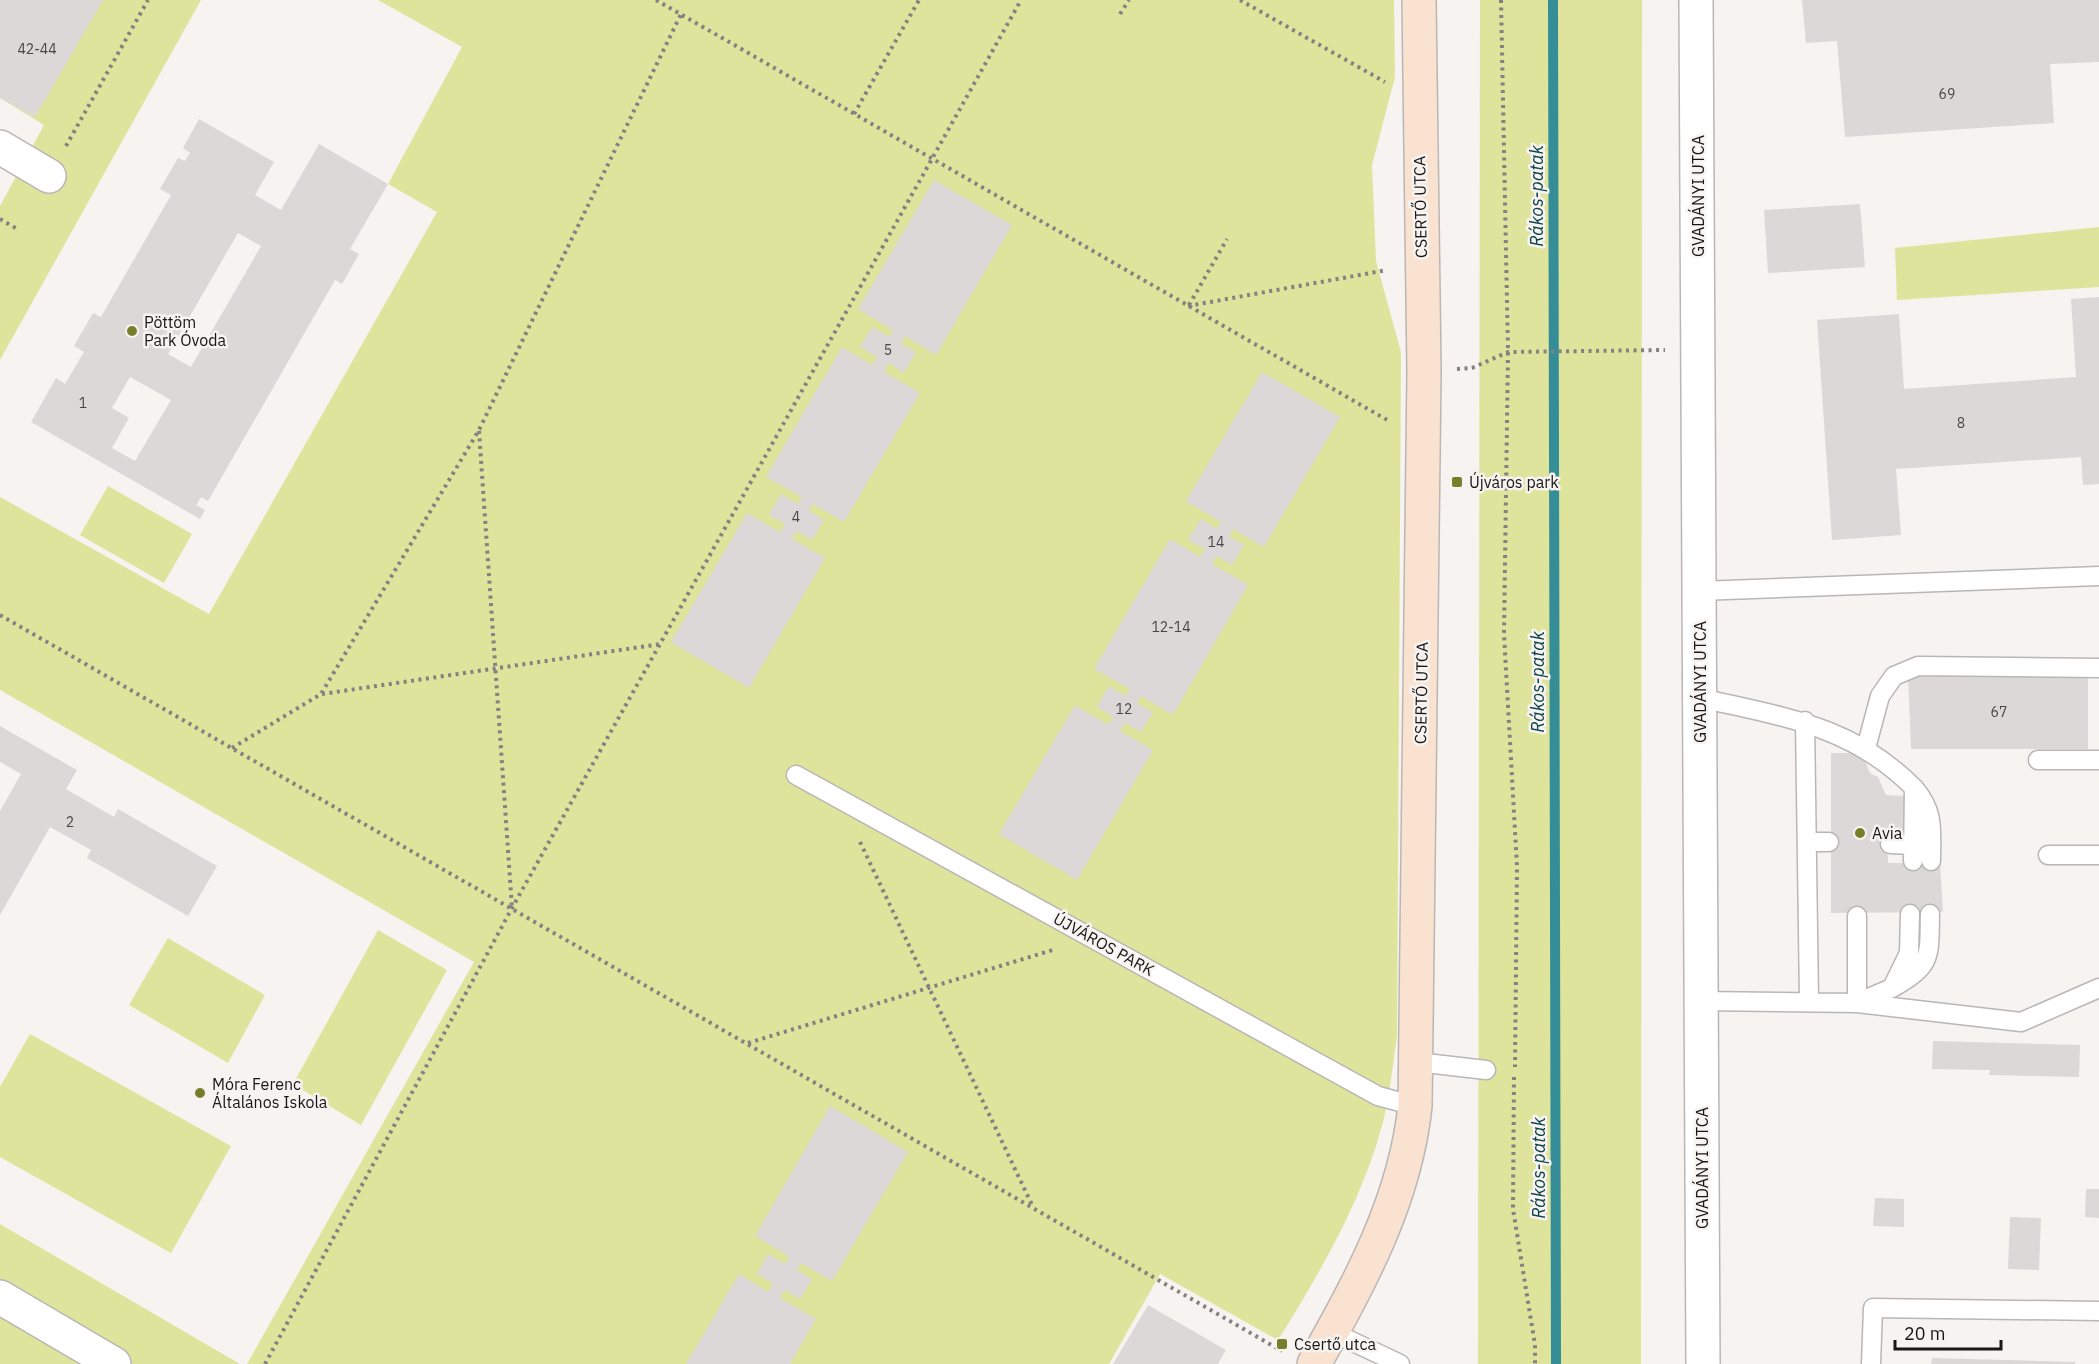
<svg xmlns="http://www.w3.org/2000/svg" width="2099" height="1364" viewBox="0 0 2099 1364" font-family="'IBM Plex Sans',sans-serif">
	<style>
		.green { fill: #dfe49c }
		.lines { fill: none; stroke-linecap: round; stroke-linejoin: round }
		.stream { stroke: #358d98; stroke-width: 10 }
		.building { fill: #ddd8d8; fill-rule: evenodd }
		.lane-casing { stroke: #bab6b5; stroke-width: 21 }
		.street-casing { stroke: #bab6b5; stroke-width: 36 }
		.secondary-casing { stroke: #bab6b5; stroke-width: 36 }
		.path { stroke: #848180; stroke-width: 4; stroke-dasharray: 3 4.5; stroke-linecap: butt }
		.lane { stroke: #fff; stroke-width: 18 }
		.street { stroke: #fff; stroke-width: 33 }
		.secondary { stroke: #fae2d1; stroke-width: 33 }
		.poi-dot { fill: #787f2a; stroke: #f7f3f1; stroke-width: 2 }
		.labels { text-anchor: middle; stroke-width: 5; stroke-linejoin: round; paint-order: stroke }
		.number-label { font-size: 14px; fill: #494746 }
		.street-label { font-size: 16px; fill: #181716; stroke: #f7f3f1 }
		.poi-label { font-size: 16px; fill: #181716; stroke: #f7f3f1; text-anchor: start }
		.water-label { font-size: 18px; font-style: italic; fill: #0b444b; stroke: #f7f3f1 }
	</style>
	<rect width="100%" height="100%" fill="#f7f3f1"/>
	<path class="green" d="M 0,0 L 201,0 L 0,360 L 0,206 L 44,125 L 0,98 Z
		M 378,0 L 1394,0 L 1395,77 L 1372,165 L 1376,261 L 1401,352 L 1397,1036 C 1393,1064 1390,1094 1383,1122 C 1362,1201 1321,1271 1278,1340 L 1160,1274 L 1109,1364 L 247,1364 L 474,962 L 0,690 L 0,497 L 209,614 L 437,212 L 388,184 L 462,47 Z
		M 1480,0 L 1642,0 L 1641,1364 L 1478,1364 Z
		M 2099,227 L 2099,287 L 1897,300 L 1895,248 Z
		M 108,486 L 192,534 L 164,583 L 80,535 Z
		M 378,930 L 447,970 L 361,1125 L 293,1084 Z
		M 168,938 L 265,995 L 228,1063 L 129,1005 Z
		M 30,1034 L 231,1146 L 171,1253 L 0,1157 L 0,1087 Z
		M 0,1224 L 240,1364 L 0,1364 Z"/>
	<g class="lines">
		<path class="stream" d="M 1553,0 L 1556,1364"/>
	</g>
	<path class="building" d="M 0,0 L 103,0 L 35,117 L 0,98 Z
		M 1802,0 L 2099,0 L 2099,62 L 2050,64 L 2054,123 L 1845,137 L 1837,41 L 1806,43 Z
		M 199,119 L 274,162 L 255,195 L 281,210 L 319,144 L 388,184 L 350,249 L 359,254 L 342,284 L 335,280 L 208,501 L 201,497 L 196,505 L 205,510 L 200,519 L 31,422 L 56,378 L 65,384 L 84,352 L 74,346 L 93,313 L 101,317 L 171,195 L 160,189 L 178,158 L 185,161 L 190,153 L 183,148 ZM 238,233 L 261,246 L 191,367 L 168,354 ZM 130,377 L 171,400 L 135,461 L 112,448 L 129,418 L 112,408 Z
		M 934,180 L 1012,225 L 936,355 L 905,336 L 901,344 L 916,352 L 904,373 L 889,363 L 886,367 L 884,372 L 920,393 L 844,522 L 813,504 L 809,511 L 824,520 L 812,540 L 797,531 L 794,535 L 792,539 L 825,558 L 749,688 L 671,642 L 747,513 L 780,532 L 785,524 L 769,515 L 781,494 L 797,504 L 802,497 L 766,477 L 842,347 L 872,365 L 877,357 L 860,347 L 872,327 L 889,337 L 893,330 L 858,309 Z
		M 1860,204 L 1865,267 L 1768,273 L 1764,210 Z
		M 2099,297 L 2099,484 L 2083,485 L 2081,457 L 1896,469 L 1901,535 L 1832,540 L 1817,320 L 1899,314 L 1904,389 L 2076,377 L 2071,299 Z
		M 1262,372 L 1340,417 L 1264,547 L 1233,529 L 1229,536 L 1244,545 L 1232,565 L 1217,556 L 1212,564 L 1248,585 L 1173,715 L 1141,696 L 1137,703 L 1153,712 L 1141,732 L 1125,723 L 1120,731 L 1153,750 L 1077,880 L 999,834 L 1075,705 L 1108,725 L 1113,717 L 1097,707 L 1109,686 L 1125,696 L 1130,689 L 1094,669 L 1170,539 L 1200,557 L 1205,549 L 1188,540 L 1201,519 L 1217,529 L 1221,522 L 1186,501 Z
		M 1908,675 L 2088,675 L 2088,749 L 1911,749 Z
		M 0,726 L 77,770 L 66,789 L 114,817 L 118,809 L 217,866 L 188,916 L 87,858 L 91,850 L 50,827 L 0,915 L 0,811 L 21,774 L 0,762 Z
		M 1831,753 L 1862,753 L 1870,773 L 1878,777 L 1886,795 L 1906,796 L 1907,833 L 1888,832 L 1888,863 L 1940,863 L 1943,912 L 1831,913 Z
		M 1933,1041 L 2080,1045 L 2079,1077 L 1989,1075 L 1990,1070 L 1932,1069 Z
		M 830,1106 L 908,1152 L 832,1281 L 801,1263 L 797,1270 L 812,1279 L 800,1299 L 785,1290 L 782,1294 L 780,1298 L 816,1319 L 790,1364 L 686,1364 L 739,1274 L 768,1292 L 773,1283 L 757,1274 L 768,1254 L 785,1264 L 789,1256 L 755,1236 Z
		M 2086,1189 L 2099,1189 L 2099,1218 L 2085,1217 Z
		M 1875,1198 L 1904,1199 L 1904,1227 L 1873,1226 Z
		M 2010,1217 L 2041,1218 L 2039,1270 L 2008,1269 Z
		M 1148,1305 L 1226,1350 L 1218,1364 L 1113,1364 Z
		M 1932,1358 L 2075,1362 L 2075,1364 L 1931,1364 Z"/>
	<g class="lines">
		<defs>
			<path id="lane" d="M 1700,591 L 2099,576
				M 1701,698 C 1782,717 1852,725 1914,788 L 1913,861
				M 1805,721 L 1809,1001
				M 1866,748 L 1880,696 L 1894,676 L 1918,666 L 2099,668
				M 2038,760 L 2099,760
				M 796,775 L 1378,1096 L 1415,1106
				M 1914,788 C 1935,812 1931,830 1931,861
				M 1807,842 L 1829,842
				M 1890,844 L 1914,845
				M 2048,855 L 2099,855
				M 1857,916 L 1857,1003 L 2021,1022 L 2099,988
				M 1892,988 C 1933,965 1929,957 1930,914
				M 1702,1001 L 1857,1003 L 1892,988 L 1909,953 L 1910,914
				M 1417,1062 L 1486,1070
				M 1332,1332 L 1400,1364
				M 1871,1364 L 1873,1308 L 2099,1311"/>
			<path id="street" d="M 1696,0 L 1703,1364
				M 0,147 L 49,176
				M 0,1297 L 114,1364"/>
			<path id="secondary" d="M 1314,1364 C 1360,1282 1405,1201 1415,1106 L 1424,372 L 1419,0"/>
		</defs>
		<use href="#lane" class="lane-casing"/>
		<use href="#street" class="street-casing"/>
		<use href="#secondary" class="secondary-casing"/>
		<path class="path" d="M 656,0 L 1389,421
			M 1240,0 L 1385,82
			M 1501,0 L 1508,352 L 1504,634 L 1517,867 L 1515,1067
			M 1120,14 L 1129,0
			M 854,114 L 919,0
			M 66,146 L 148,0
			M 0,219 L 19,230
			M 1189,305 L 1227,239
			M 1188,306 L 1387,270
			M 1457,369 L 1472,368 L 1508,352 L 1665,350
			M 479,431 L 512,908
			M 0,615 L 1282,1351
			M 322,694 L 661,644
			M 232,748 L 321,694 L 479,430 L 681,14
			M 860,842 L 1033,1207
			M 748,1043 L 1056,949
			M 1514,1077 L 1513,1209 L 1535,1345 L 1535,1364
			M 265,1364 L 512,908 L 1021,0"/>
		<use href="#lane" class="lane"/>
		<use href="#street" class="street"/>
		<use href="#secondary" class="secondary"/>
	</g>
	<g class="poi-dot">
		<circle cx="132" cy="331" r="6"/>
		<rect x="1451" y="476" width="12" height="12" rx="3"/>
		<circle cx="1860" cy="833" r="6"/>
		<circle cx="200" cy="1093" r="6"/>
		<rect x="1276" y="1338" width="12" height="12" rx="3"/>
	</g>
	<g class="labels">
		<g class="number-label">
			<text x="37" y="54">42-44</text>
			<text x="1947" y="99">69</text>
			<text x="888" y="355">5</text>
			<text x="83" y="408">1</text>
			<text x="1961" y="428">8</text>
			<text x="796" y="522">4</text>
			<text x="1216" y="547">14</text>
			<text x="1171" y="632">12-14</text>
			<text x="1124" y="714">12</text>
			<text x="1999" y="717">67</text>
			<text x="70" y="827">2</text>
		</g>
		<g class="street-label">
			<text transform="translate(1698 196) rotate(-90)" y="6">GVADÁNYI UTCA</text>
			<text transform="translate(1420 207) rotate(-91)" y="6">CSERTŐ UTCA</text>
			<text transform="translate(1700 682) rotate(-90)" y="6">GVADÁNYI UTCA</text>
			<text transform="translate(1421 693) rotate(-89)" y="6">CSERTŐ UTCA</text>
			<text transform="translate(1104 944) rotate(29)" y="6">ÚJVÁROS PARK</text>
			<text transform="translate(1702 1168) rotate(-90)" y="6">GVADÁNYI UTCA</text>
		</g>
		<g class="poi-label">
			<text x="144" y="328">Pöttöm<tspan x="144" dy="18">Park Óvoda</tspan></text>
			<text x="1469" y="488">Újváros park</text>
			<text x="1872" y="839">Avia</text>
			<text x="212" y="1090">Móra Ferenc<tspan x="212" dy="18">Általános Iskola</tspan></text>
			<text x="1294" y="1350">Csertő utca</text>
		</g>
		<g class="water-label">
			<text transform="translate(1537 196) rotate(-90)" y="6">Rákos-patak</text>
			<text transform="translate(1538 682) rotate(-90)" y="6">Rákos-patak</text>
			<text transform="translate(1539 1168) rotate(-90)" y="6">Rákos-patak</text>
		</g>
	</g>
	<path d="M1895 1340v9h106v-9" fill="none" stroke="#181716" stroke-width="3"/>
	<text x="1904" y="1340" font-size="18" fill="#181716" stroke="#f7f3f1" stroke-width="4.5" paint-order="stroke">20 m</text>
</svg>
